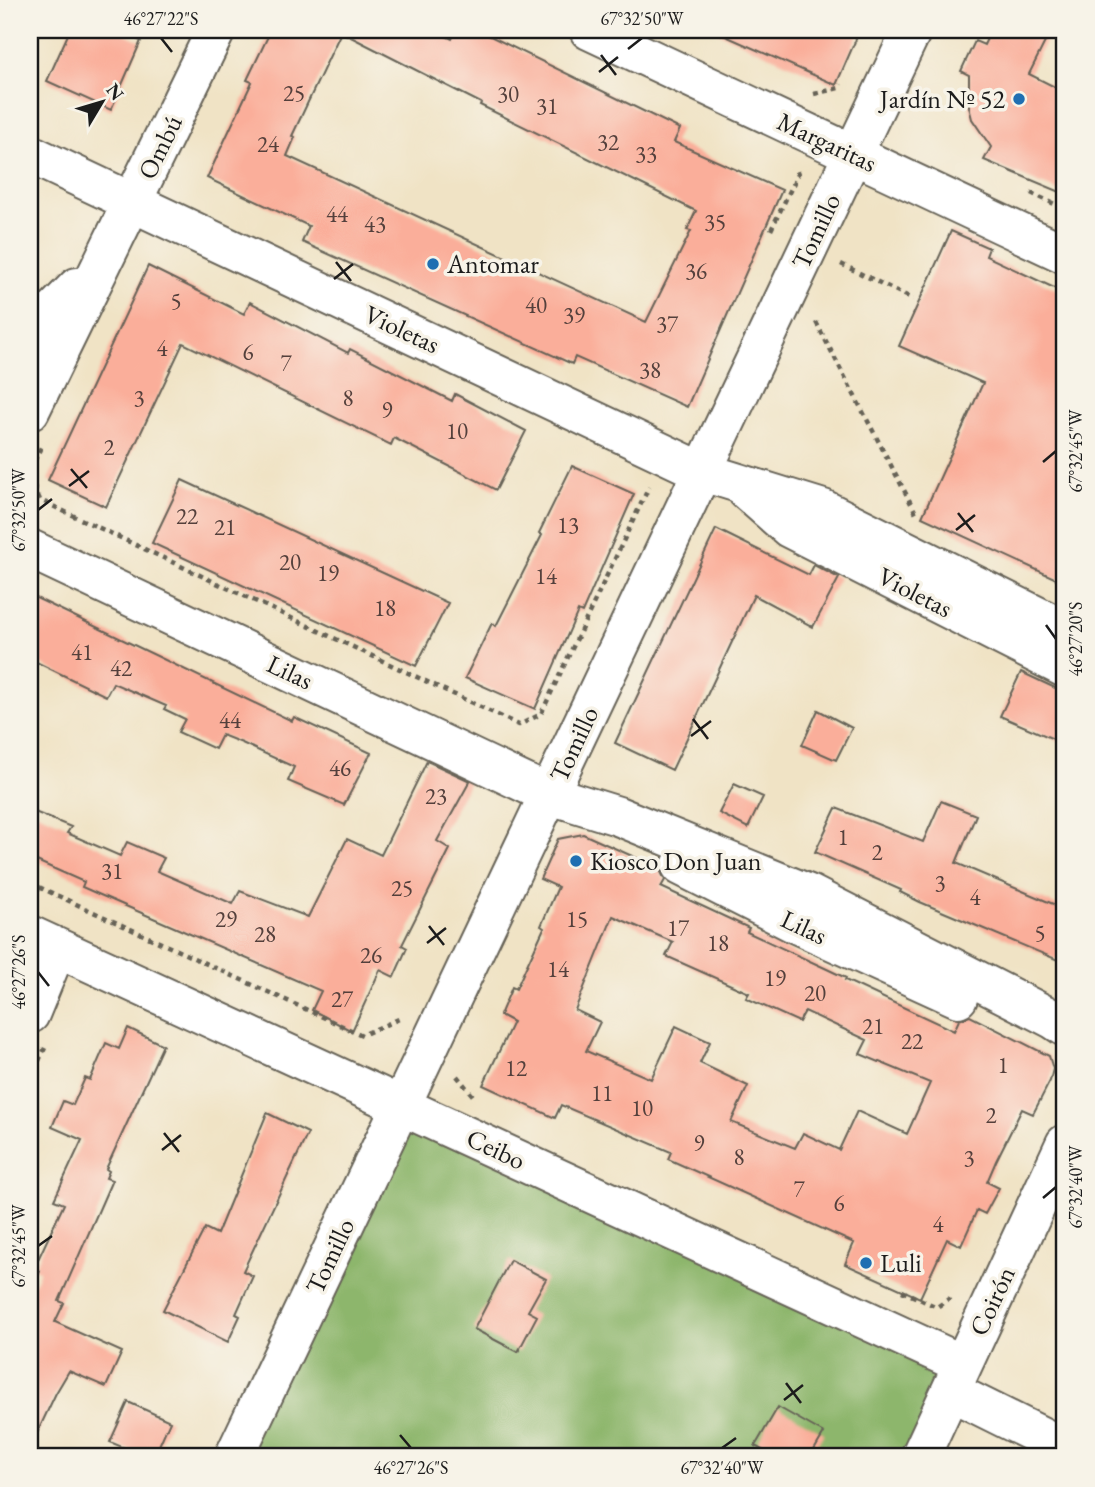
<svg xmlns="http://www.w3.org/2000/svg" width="1095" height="1487" viewBox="0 0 1095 1487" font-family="'EB Garamond',serif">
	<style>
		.forest { fill: #8db66c; stroke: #546944; stroke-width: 2 }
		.building { fill: #faae9a; fill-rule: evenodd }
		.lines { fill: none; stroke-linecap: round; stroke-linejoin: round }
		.minor-casing { stroke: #666257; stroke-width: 42 }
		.path { stroke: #666257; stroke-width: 4.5; stroke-dasharray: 5 5; stroke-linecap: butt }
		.minor { stroke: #fff; stroke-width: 38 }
		.ticks { fill: none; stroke: #1c1c1c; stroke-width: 2.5 }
		.poi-dot { fill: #1f6fb2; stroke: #f7f3e8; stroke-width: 2.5 }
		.labels { text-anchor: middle; stroke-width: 7; stroke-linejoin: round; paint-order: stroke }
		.number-label { font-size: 23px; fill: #54403c }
		.poi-label { font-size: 26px; fill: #1c1c1c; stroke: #f7f3e8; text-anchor: start }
		.street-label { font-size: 26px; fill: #1c1c1c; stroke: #f7f3e8 }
		.neatline { fill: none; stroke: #1c1c1c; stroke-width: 2.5 }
		.ticks-label { font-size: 18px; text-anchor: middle; fill: #1c1c1c }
	</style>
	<rect width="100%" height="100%" fill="#f7f3e8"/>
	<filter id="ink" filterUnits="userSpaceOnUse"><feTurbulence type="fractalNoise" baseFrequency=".0143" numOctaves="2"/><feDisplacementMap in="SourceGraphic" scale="14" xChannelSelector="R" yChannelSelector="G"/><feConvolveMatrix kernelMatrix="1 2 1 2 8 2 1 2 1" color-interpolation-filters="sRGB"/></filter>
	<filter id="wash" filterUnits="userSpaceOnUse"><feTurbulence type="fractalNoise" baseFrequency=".00686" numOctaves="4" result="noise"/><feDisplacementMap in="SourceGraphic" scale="28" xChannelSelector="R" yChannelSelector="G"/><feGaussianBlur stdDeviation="1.57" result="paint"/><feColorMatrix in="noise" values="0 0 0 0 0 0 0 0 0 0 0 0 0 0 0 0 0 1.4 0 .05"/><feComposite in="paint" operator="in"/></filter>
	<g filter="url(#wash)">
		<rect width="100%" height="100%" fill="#f0e3c5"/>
		<path class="forest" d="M 402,1105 L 962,1364 L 920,1457 L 234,1457 Z"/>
		<g id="blocks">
			<path class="building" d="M 70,30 L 116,30 L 141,41 L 111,110 L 47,81 Z
				M 271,30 L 433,30 L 452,39 L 456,30 L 478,30 L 680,129 L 674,142 L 782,190 L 687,407 L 575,357 L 572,364 L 302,242 L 309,226 L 207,178 L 252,82 L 247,80 ZM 341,32 L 481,103 L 480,105 L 696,211 L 687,230 L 691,231 L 646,322 L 287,156 L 295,137 L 292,136 Z
				M 712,30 L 860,30 L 836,85 Z
				M 991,30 L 1051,30 L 1029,74 L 1065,92 L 1065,194 L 984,160 L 991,147 L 972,119 L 969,107 L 969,75 L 961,71 L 975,41 L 984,45 Z
				M 951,231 L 989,248 L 986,256 L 1065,293 L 1065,583 L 922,517 L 983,383 L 899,346 Z
				M 148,266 L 244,314 L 250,302 L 348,353 L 350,349 L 452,401 L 455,394 L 526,431 L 496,490 L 394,438 L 391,445 L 183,343 L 106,507 L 48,480 Z
				M 572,466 L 634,494 L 582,613 L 578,611 L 535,709 L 465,678 L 492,623 L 496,626 L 542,535 L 539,533 Z
				M 182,480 L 448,603 L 416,666 L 152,543 Z
				M 716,529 L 809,575 L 814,565 L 839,578 L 813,627 L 754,595 L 672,770 L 615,743 Z
				M 30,595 L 292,721 L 294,717 L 371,753 L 344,805 L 288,781 L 294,767 L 242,743 L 222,735 L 215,749 L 178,732 L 185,719 L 164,709 L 166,706 L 113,683 L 106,696 L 30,659 Z
				M 1021,672 L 1055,688 L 1065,690 L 1065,744 L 1000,716 Z
				M 818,710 L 852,728 L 836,760 L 802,745 Z
				M 427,761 L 470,781 L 437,841 L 450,849 L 402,945 L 407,948 L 394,977 L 380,970 L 352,1031 L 312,1010 L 321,991 L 98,894 L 82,887 L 84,882 L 30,858 L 30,810 L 71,827 L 67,833 L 120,856 L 127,842 L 164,858 L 157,871 L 233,904 L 240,891 L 308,917 L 347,839 L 381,855 Z
				M 734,784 L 763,797 L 748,828 L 719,813 Z
				M 941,801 L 976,815 L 956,863 L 1065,909 L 1065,963 L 920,902 L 900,892 L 901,890 L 815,852 L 836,808 L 923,842 Z
				M 583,834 L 659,868 L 665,880 L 661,887 L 749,928 L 747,932 L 827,969 L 846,978 L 845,980 L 954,1031 L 959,1020 L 970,1016 L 1049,1056 L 1053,1069 L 1050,1081 L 1033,1114 L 1022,1109 L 996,1161 L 987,1182 L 999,1188 L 985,1214 L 977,1210 L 961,1246 L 947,1239 L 920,1298 L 845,1264 L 854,1243 L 668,1159 L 671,1152 L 561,1105 L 555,1118 L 483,1085 L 513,1022 L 500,1015 L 512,987 L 516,989 L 544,928 L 541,926 L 558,887 L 540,879 L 558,839 ZM 613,916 L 673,942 L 666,956 L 749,993 L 746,998 L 799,1022 L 805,1011 L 867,1040 L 860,1054 L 930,1083 L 907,1134 L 857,1111 L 839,1150 L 803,1133 L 795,1148 L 731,1122 L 748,1086 L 700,1063 L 710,1042 L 676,1026 L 651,1079 L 586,1051 L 600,1022 L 575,1010 Z
				M 128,1028 L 163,1045 L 106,1169 L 109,1171 L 106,1178 L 112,1180 L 59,1301 L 64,1303 L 55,1322 L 122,1352 L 106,1387 L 69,1371 L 56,1393 L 30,1448 L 30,1287 L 32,1288 L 40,1271 L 34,1268 L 64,1204 L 54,1200 L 82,1140 L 52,1127 L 63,1101 L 73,1105 L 85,1078 L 90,1080 L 106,1043 L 119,1049 Z
				M 267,1113 L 308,1133 L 243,1271 L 253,1276 L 236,1314 L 240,1316 L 228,1342 L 163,1310 L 205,1228 L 217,1234 Z
				M 510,1260 L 546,1279 L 528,1311 L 537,1316 L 518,1352 L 474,1329 Z
				M 128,1402 L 170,1421 L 154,1457 L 146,1457 L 110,1442 Z
				M 778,1407 L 824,1433 L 810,1457 L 775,1457 L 755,1446 Z"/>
		</g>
	</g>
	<g filter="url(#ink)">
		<use href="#blocks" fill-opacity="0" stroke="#666257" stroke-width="2"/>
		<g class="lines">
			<defs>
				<path id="minor" d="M 589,30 L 1065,254
					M 30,154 L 703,472 L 823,509 L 1065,630
					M 30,335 L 77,287
					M 30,411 L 216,30
					M 747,491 L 789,528 L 1065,668
					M 30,549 L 550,795 L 618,816 L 809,894 L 1053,1019 L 1065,1027
					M 681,866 L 796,924 L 958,998
					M 30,935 L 962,1364
					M 30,1014 L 57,948
					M 952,1392 L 1065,1448
					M 234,1457 L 912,30
					M 920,1457 L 1065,1144"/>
			</defs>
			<use href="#minor" class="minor-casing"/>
			<path class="path" d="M 814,94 L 839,88 L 841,84
				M 1031,193 L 1065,209
				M 771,230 L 798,174 L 796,168
				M 841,264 L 913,299
				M 816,322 L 916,513
				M 30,470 L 42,445
				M 30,477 L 40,500 L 519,725 L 541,714 L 649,487
				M 30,883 L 362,1035 L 399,1019
				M 457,1076 L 474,1097
				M 30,1079 L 45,1048
				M 902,1291 L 937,1307 L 950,1298"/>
			<use href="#minor" class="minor"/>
		</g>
	</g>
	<path class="ticks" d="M 161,38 L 172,52M 628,49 L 642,38M 601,55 L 616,75M 599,72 L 618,57M 336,262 L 351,281M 334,279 L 353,264M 1043,462 L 1056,451M 71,469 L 87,488M 69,486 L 89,471M 38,510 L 52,499M 958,513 L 973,532M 956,530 L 975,515M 1046,625 L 1056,639M 693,719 L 708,739M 691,736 L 711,721M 429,926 L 444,945M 427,943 L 446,928M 38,972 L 49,986M 164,1133 L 179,1152M 162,1150 L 181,1135M 1043,1198 L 1056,1187M 38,1246 L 52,1236M 786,1383 L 801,1403M 784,1400 L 803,1385M 400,1435 L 411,1448M 722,1448 L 736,1438"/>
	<g class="poi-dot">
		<circle cx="1019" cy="99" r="7"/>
		<circle cx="433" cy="264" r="7"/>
		<circle cx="576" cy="861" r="7"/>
		<circle cx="866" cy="1263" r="7"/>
	</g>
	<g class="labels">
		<g class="number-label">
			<text x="294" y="101">25</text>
			<text x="508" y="102">30</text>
			<text x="547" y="114">31</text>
			<text x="608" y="150">32</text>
			<text x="268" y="152">24</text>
			<text x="646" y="162">33</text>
			<text x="337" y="222">44</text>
			<text x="715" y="230">35</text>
			<text x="375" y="232">43</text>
			<text x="696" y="279">36</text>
			<text x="176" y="309">5</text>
			<text x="536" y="313">40</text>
			<text x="574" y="323">39</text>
			<text x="667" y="332">37</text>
			<text x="162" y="356">4</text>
			<text x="248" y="360">6</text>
			<text x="286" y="371">7</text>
			<text x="650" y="378">38</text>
			<text x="139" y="406">3</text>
			<text x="348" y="406">8</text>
			<text x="387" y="418">9</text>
			<text x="457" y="439">10</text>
			<text x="109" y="455">2</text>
			<text x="187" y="524">22</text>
			<text x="568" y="533">13</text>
			<text x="225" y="535">21</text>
			<text x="290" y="570">20</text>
			<text x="328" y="581">19</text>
			<text x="546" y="584">14</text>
			<text x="385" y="616">18</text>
			<text x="82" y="660">41</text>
			<text x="121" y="676">42</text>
			<text x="230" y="728">44</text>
			<text x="340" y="776">46</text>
			<text x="436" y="804">23</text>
			<text x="843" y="845">1</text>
			<text x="877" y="860">2</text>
			<text x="112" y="879">31</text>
			<text x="940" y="891">3</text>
			<text x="402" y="896">25</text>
			<text x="975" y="905">4</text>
			<text x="226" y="927">29</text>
			<text x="577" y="927">15</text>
			<text x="678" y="936">17</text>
			<text x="1040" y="941">5</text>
			<text x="265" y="942">28</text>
			<text x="718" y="951">18</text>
			<text x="371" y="963">26</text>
			<text x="558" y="977">14</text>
			<text x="775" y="986">19</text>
			<text x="815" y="1001">20</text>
			<text x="342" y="1007">27</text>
			<text x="873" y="1034">21</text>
			<text x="912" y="1049">22</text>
			<text x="1003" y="1073">1</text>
			<text x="516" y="1076">12</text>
			<text x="602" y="1101">11</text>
			<text x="642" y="1116">10</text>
			<text x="991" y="1123">2</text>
			<text x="699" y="1151">9</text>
			<text x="739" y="1165">8</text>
			<text x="969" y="1166">3</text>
			<text x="799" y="1197">7</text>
			<text x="839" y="1211">6</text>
			<text x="938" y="1232">4</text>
		</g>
		<g class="poi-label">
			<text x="1005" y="108" text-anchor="end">Jardín Nº 52</text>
			<text x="447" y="273">Antomar</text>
			<text x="590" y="870">Kiosco Don Juan</text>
			<text x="880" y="1272">Luli</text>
		</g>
		<g class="street-label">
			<text transform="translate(827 142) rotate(25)" y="9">Margaritas</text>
			<text transform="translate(160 147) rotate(-64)" y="9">Ombú</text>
			<text transform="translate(816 231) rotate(-65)" y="9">Tomillo</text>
			<text transform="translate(402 329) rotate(25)" y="9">Violetas</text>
			<text transform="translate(915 592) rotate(27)" y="9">Violetas</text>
			<text transform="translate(290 672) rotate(25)" y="9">Lilas</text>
			<text transform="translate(574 744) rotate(-65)" y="9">Tomillo</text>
			<text transform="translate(804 927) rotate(25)" y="9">Lilas</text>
			<text transform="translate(496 1149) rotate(25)" y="9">Ceibo</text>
			<text transform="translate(330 1256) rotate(-65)" y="9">Tomillo</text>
			<text transform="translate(992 1301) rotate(-65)" y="9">Coirón</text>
		</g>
	</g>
	<rect width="1095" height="1487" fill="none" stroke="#f7f3e8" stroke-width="77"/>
	<g transform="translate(102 102) rotate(52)" stroke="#f7f3e8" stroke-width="5" paint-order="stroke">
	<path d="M0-5L12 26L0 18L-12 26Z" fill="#1c1c1c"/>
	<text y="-10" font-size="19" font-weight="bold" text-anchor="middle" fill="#1c1c1c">N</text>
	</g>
	<rect x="38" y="38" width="1018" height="1410" class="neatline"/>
	<g class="ticks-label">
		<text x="161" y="25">46°27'22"S</text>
		<text x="642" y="25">67°32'50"W</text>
		<text transform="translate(1076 451) rotate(-90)" y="6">67°32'45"W</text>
		<text transform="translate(19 510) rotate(-90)" y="6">67°32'50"W</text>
		<text transform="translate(1076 639) rotate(-90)" y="6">46°27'20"S</text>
		<text transform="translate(19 972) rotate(-90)" y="6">46°27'26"S</text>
		<text transform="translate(1076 1187) rotate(-90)" y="6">67°32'40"W</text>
		<text transform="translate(19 1246) rotate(-90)" y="6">67°32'45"W</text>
		<text x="411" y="1474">46°27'26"S</text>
		<text x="722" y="1474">67°32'40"W</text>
	</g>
</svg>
